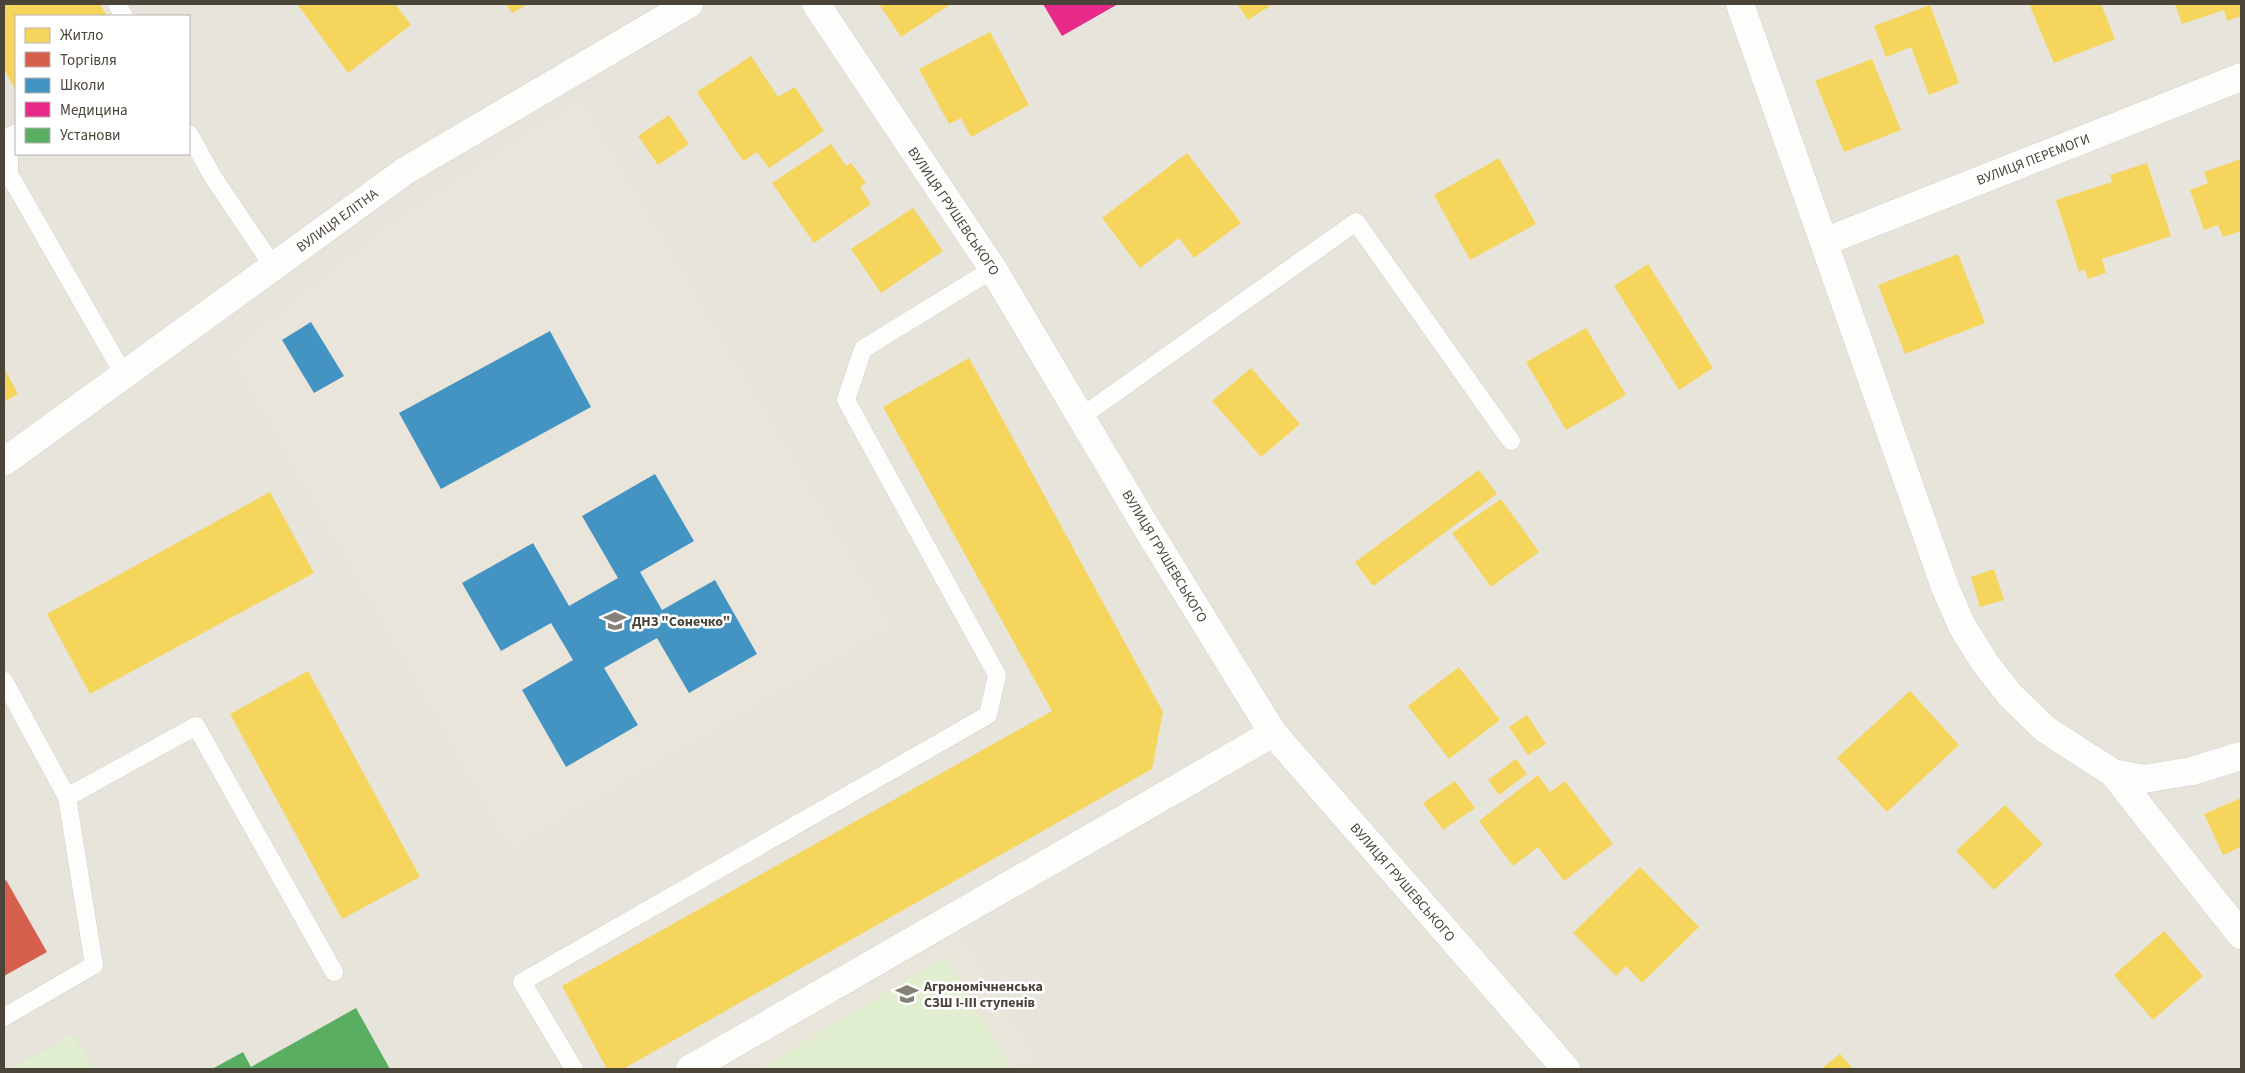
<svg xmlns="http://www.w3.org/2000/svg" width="2245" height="1073" viewBox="0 0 2245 1073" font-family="'Source Sans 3',sans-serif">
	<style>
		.residential { fill: #e7e4dc; fill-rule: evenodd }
		.education { fill: #eae5da }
		.green { fill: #e1eecf }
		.homes { fill: #f6d55c }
		.shops { fill: #d6604d }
		.schools { fill: #4393c3 }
		.health { fill: #e7298a }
		.public { fill: #5aae61 }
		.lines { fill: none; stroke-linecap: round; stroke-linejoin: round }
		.service-casing { stroke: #d2d0cb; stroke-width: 19 }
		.minor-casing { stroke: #d2d0cb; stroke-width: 29 }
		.service { stroke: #fdfdfc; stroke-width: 18 }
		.minor { stroke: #fdfdfc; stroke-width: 28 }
		.labels { text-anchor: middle; stroke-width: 5; stroke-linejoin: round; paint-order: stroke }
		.street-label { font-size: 14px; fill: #4b4439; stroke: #fff }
		.poi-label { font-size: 14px; font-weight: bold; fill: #4b4439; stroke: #fff; text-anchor: start }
	</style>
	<rect width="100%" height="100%" fill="#f4f2ee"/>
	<path class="residential" d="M 4,4 L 2241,4 L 2241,1069 L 1040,1069 L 950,919 L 690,1069 L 4,1069 ZM 16,16 L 189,16 L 189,154 L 16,154 Z"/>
	<path class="education" d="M 581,98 L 893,626 L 510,850 L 228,353 L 391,222 Z
		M 950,919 L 1040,1069 L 690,1069 Z"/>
	<path class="green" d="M 945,957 L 1012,1069 L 759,1069 Z
		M 72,1035 L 93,1069 L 12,1069 Z"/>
	<path class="homes" d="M 4,4 L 100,4 L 107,16 L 16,16 L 16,91 L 4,69 Z
		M 297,4 L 395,4 L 411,25 L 348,73 Z
		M 506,4 L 528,4 L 512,13 Z
		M 879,4 L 951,4 L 901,37 Z
		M 1237,4 L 1273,4 L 1248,20 Z
		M 2029,4 L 2101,4 L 2115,39 L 2054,63 Z
		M 2175,4 L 2241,4 L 2241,16 L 2227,21 L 2224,10 L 2182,24 Z
		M 1930,5 L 1959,83 L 1929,95 L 1911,47 L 1886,57 L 1874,26 Z
		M 990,32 L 1029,105 L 971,137 L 961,118 L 949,124 L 919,69 Z
		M 751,56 L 778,97 L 795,87 L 824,131 L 769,168 L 757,152 L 743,161 L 697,92 Z
		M 1872,59 L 1901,130 L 1844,152 L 1815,81 Z
		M 669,115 L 689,144 L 658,165 L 638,136 Z
		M 831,144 L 846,166 L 851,163 L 866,183 L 860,187 L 871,204 L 814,243 L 772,183 Z
		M 1187,153 L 1241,223 L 1194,258 L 1179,238 L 1140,268 L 1102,218 Z
		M 1499,158 L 1536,224 L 1470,260 L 1434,195 Z
		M 2241,159 L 2241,231 L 2223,237 L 2218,225 L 2204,230 L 2190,190 L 2208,183 L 2204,172 Z
		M 2147,163 L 2171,236 L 2102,259 L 2106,273 L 2088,279 L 2085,269 L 2079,272 L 2056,200 L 2112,182 L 2110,175 Z
		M 913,208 L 943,251 L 881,293 L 851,249 Z
		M 1958,254 L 1985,323 L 1905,354 L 1878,285 Z
		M 1648,264 L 1713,368 L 1679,390 L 1614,286 Z
		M 1586,328 L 1626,395 L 1566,430 L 1526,362 Z
		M 969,358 L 1163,712 L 1152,769 L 623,1069 L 607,1069 L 562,986 L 1052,711 L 883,407 Z
		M 4,368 L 18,394 L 4,402 Z
		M 1251,368 L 1300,424 L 1261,457 L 1212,401 Z
		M 1479,470 L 1497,494 L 1373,586 L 1355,562 Z
		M 270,492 L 314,573 L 90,694 L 47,614 Z
		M 1501,499 L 1539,552 L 1491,587 L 1452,533 Z
		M 1994,569 L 2004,600 L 1980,607 L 1971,577 Z
		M 1459,667 L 1500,720 L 1449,759 L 1408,706 Z
		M 308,671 L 420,877 L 342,919 L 230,714 Z
		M 1910,691 L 1959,745 L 1887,812 L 1837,758 Z
		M 1527,715 L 1546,744 L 1528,755 L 1509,727 Z
		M 1516,759 L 1527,774 L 1499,795 L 1488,780 Z
		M 1538,775 L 1550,792 L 1565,781 L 1613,844 L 1564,881 L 1538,847 L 1513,866 L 1479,821 Z
		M 1455,781 L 1475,808 L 1443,830 L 1423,803 Z
		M 2241,798 L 2241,847 L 2223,855 L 2204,814 Z
		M 2005,805 L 2043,844 L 1994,890 L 1956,851 Z
		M 1640,867 L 1699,927 L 1642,983 L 1626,966 L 1616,976 L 1573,933 Z
		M 2164,931 L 2203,976 L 2153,1020 L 2114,975 Z
		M 1840,1054 L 1853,1069 L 1821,1069 Z"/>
	<path class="shops" d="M 6,880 L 47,952 L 4,976 L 4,882 Z"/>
	<path class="schools" d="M 311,322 L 344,376 L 314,393 L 282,340 Z
		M 550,331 L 591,407 L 441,489 L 399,413 Z
		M 655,474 L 694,541 L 640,572 L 662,610 L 715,580 L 757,654 L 689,693 L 657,638 L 604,668 L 638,725 L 566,767 L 522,690 L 573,660 L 551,623 L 501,651 L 462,583 L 533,543 L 569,606 L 618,578 L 582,516 Z"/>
	<path class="health" d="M 1043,4 L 1118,4 L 1062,36 Z"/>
	<path class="public" d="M 356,1008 L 390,1069 L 212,1069 L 243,1052 L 251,1067 Z"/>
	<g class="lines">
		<defs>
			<path id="service" d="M 117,4 L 124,16
				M 16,133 L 9,137 L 9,174 L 124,375
				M 189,134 L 213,177 L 273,266
				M 1081,417 L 1356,222 L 1511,441
				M 4,681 L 67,797 L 94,965 L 4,1017
				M 67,797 L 196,726 L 334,972
				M 574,1069 L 522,982 L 988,715 L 997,675 L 846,400 L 863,349 L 993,269"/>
			<path id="minor" d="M 816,4 L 993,269 L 1145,525 L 1273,733 L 1566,1069
				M 1740,4 L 1945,587 L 1962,626 L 1985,663 L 2010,695 L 2045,729 L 2113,773 L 2144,779 L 2192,771 L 2241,756
				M 1824,242 L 2241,77
				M 4,462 L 405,171 L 689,4
				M 2113,773 L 2241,935
				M 690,1069 L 1273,733"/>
		</defs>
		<use href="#service" class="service-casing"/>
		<use href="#minor" class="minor-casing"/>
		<use href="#service" class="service"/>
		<use href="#minor" class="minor"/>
	</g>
	<defs>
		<symbol id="school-bare" viewBox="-9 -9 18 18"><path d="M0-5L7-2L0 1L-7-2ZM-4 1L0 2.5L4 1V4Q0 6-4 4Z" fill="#868178" stroke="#fff" stroke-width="2.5" paint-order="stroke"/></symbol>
	</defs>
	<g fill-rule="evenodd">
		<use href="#school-bare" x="599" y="605" width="32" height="32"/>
		<use href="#school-bare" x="891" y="978" width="32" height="32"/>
	</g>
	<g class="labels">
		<g class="street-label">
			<text transform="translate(2033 159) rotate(-21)" y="5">ВУЛИЦЯ ПЕРЕМОГИ</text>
			<text transform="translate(954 211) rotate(56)" y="5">ВУЛИЦЯ ГРУШЕВСЬКОГО</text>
			<text transform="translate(337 220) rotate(-36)" y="5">ВУЛИЦЯ ЕЛІТНА</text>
			<text transform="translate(1165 556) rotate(59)" y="5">ВУЛИЦЯ ГРУШЕВСЬКОГО</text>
			<text transform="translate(1403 882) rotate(49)" y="5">ВУЛИЦЯ ГРУШЕВСЬКОГО</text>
		</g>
		<g class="poi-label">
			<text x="632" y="626">ДНЗ "Сонечко"</text>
			<text x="924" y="991">Агрономічненська<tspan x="924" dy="16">СЗШ І-ІІІ ступенів</tspan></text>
		</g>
	</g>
	<rect width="2245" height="1073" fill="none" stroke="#4b4439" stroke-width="10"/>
	<rect x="15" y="15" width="175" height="140" fill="#ffffff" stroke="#b7b4b0"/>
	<rect x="25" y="28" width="25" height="15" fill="#f6d55c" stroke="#b7b4b0"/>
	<text x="60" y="40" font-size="15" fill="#4b4439">Житло</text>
	<rect x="25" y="52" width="25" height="15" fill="#d6604d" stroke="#b7b4b0"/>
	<text x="60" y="65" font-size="15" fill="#4b4439">Торгівля</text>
	<rect x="25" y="78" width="25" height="15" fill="#4393c3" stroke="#b7b4b0"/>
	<text x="60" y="90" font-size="15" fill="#4b4439">Школи</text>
	<rect x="25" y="102" width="25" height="15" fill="#e7298a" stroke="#b7b4b0"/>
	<text x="60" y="115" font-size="15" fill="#4b4439">Медицина</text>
	<rect x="25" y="128" width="25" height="15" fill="#5aae61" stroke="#b7b4b0"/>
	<text x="60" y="140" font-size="15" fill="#4b4439">Установи</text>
</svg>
